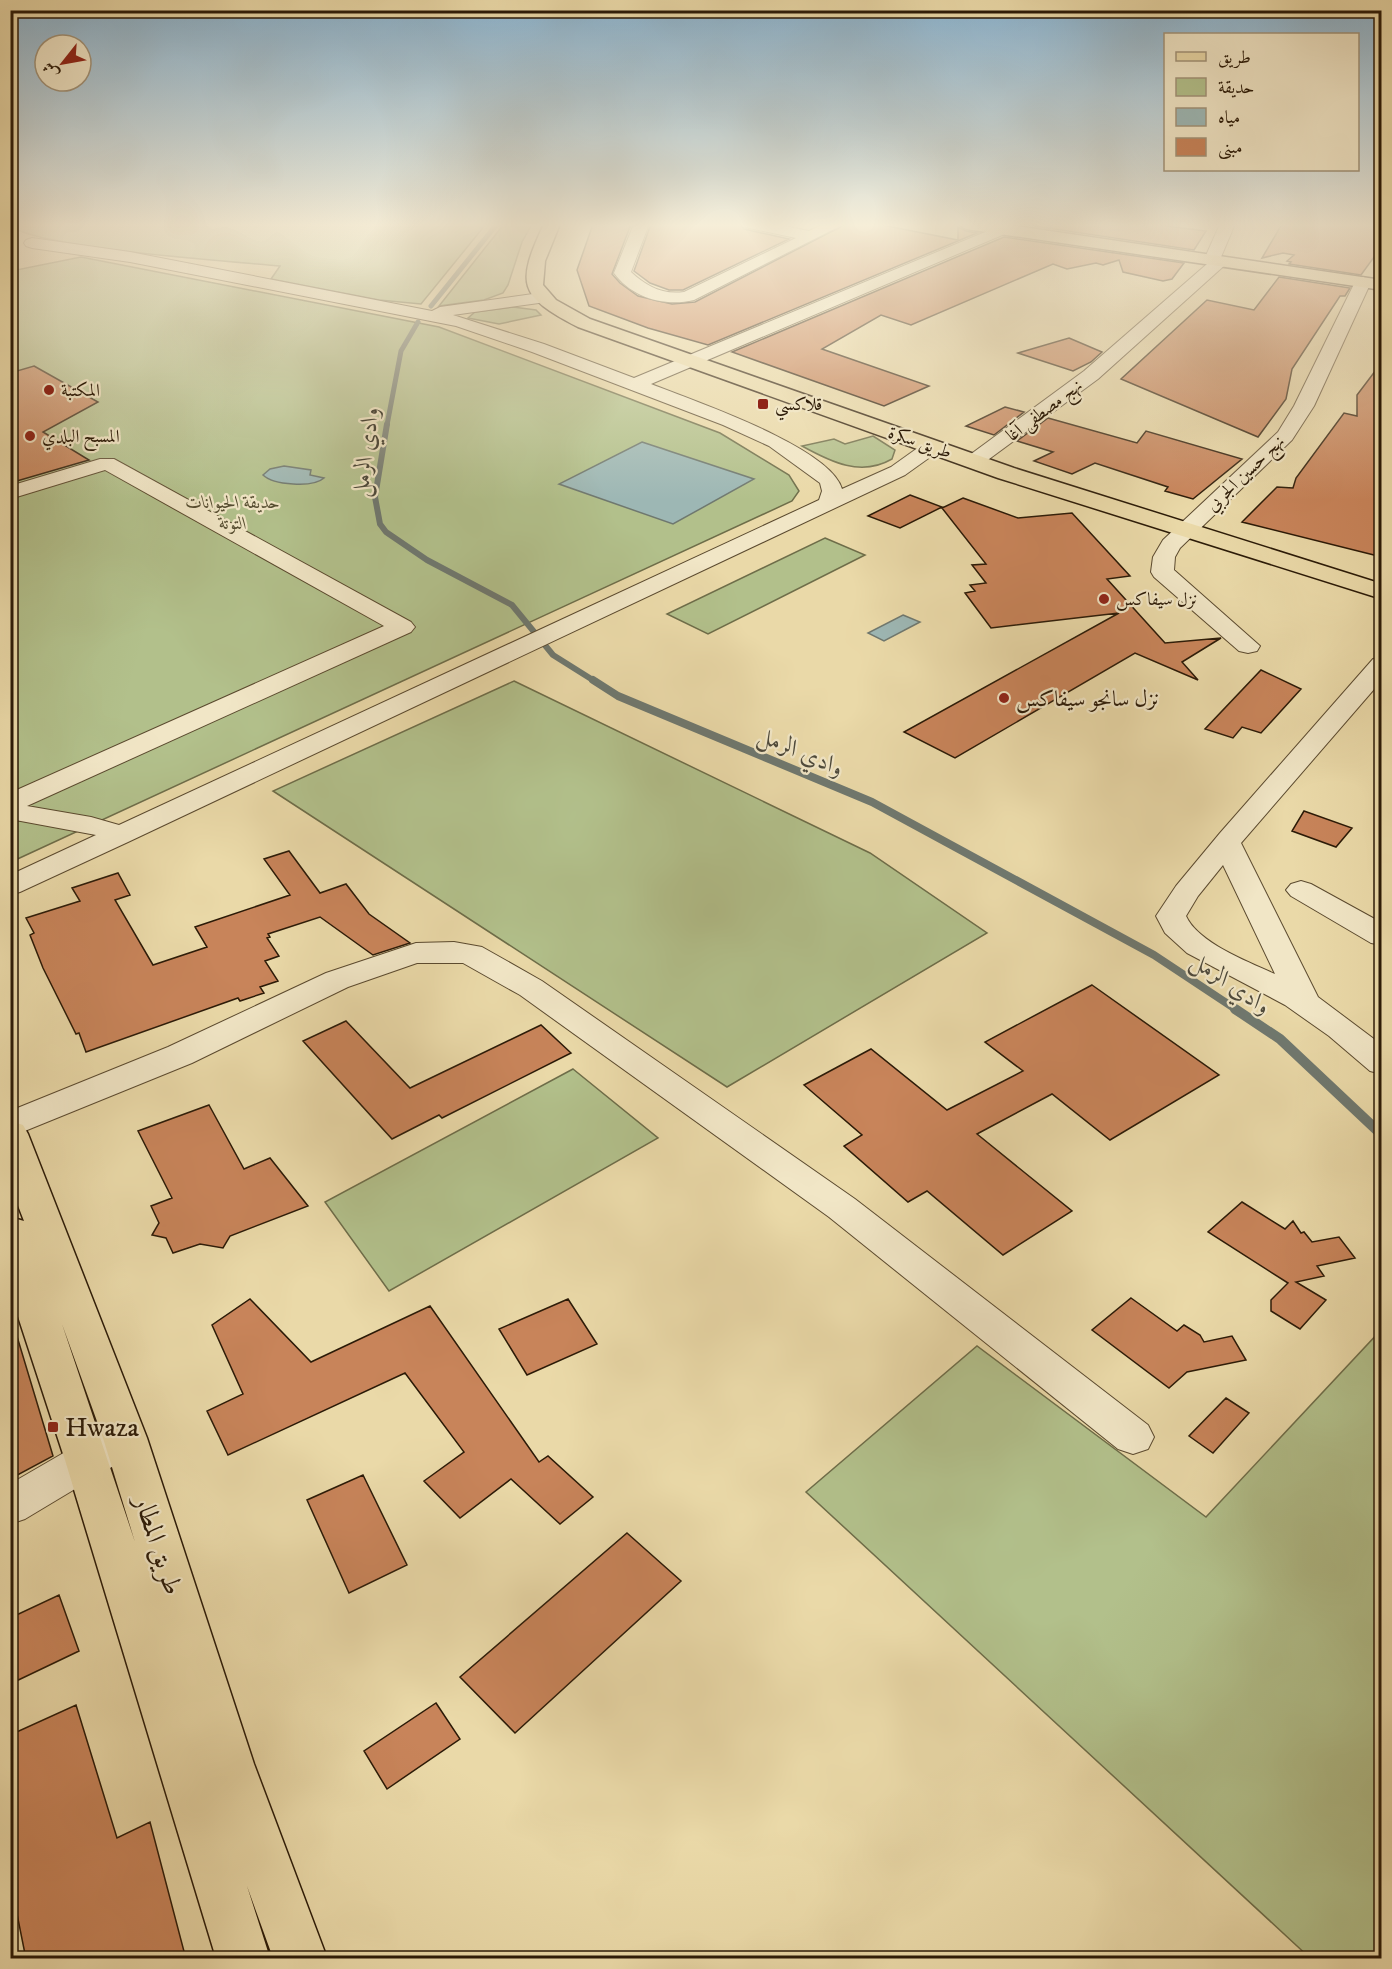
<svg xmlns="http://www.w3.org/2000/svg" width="1392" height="1969" viewBox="0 0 1392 1969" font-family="'IM FELL DW Pica',Amiri,serif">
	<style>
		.green { fill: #b2c08b; stroke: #6e6d49; stroke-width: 1.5 }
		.water { fill: #9db7b4; stroke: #6f786f; stroke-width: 1.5 }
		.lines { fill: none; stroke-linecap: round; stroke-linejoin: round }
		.stream-far3 { stroke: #6f786f; stroke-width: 5 }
		.stream-far2 { stroke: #6f786f; stroke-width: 6 }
		.stream-far1 { stroke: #6f786f; stroke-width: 8 }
		.stream { stroke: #6f786f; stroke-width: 10 }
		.building { fill: #c8845a; stroke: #2b1a07; stroke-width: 1.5 }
		.minor-casing { stroke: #5b4a2f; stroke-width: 2 }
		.major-casing { stroke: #2b1a07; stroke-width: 3 }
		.minor { fill: #f1e6c6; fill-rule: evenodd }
		.major { fill: #ead9a8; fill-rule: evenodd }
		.poi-dot { fill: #8f2418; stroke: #f1e6c6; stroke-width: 2 }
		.labels { text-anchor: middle; stroke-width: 4.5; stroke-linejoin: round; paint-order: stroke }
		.far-poi-label { font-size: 18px; fill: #2b1a07; stroke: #f1e6c6; text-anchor: start }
		.far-street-label { font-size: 18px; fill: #2b1a07; stroke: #f1e6c6 }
		.far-park-label { font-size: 18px; font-style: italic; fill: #544c2f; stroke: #f1e6c6 }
		.poi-label { font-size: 22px; fill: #2b1a07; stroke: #f1e6c6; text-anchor: start }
		.water-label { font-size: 24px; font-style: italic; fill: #4d493b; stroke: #f1e6c6 }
		.near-poi-label { font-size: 27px; fill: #2b1a07; stroke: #f1e6c6; text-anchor: start }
		.near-street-label { font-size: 27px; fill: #2b1a07; stroke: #f1e6c6 }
	</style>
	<rect width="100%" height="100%" fill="#ead9a8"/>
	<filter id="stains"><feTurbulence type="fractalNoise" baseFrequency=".00333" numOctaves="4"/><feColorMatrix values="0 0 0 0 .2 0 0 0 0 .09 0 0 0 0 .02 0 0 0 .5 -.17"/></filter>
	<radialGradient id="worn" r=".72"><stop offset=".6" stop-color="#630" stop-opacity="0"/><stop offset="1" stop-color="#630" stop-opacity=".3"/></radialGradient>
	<path class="green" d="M 10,224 L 486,224 L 421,304 L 379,300 L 271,279 L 280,266 C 241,262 26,248 10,224 Z
		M 504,224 L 532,224 L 522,242 L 508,285 L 503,293 L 484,300 L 439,306 Z
		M 81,257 L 439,327 L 720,433 L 789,475 L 799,491 L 792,501 L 11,862 L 11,271 Z
		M 513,307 L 536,310 L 541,315 L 499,324 L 468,318 L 475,312 Z
		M 873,436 L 895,450 L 892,459 C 861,477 831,462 802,446 L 834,439 L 845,444 Z
		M 825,538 L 865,555 L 708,634 L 667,614 Z
		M 514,681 L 870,853 L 987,933 L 727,1087 L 273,791 Z
		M 573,1069 L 658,1138 L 389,1291 L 325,1202 Z
		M 1381,1330 L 1381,1958 L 1310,1958 L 806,1492 L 977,1346 L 1206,1517 Z"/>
	<path class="water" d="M 642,442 L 754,479 L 673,524 L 559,484 Z
		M 284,466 L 311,470 L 310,475 L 324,478 C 313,488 273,485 263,475 L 270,469 Z
		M 903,615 L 920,622 L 884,641 L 868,633 Z"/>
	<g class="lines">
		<path class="stream-far3" d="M 431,306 L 497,224
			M 387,425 L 401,351 L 418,322"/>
		<path class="stream-far2" d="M 387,424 L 375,497 L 380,524 L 386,532 L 427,560 L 512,605 L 553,655 L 596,682"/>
		<path class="stream-far1" d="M 593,680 L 618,696 L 872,802 L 1154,955 L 1237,1010"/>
		<path class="stream" d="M 1235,1009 L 1280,1039 L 1382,1135"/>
	</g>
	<path class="building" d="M 593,224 L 631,224 L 612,274 L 620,283 L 638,296 L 672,304 L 695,302 L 846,224 L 877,224 L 958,240 L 958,227 L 966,231 L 977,233 L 708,345 L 648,328 L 589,306 L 577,270 Z
		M 651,224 L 740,224 L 744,229 L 789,239 L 683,290 L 669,290 L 650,283 L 634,271 Z
		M 1021,224 L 1151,224 L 1206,231 L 1194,250 Z
		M 1282,224 L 1382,224 L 1382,246 L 1361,275 L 1289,264 L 1291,262 L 1287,261 L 1294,255 L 1283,253 L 1262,258 Z
		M 1004,237 L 1184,263 L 1172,279 L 1163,281 L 1123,272 L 1119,260 L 1103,265 L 1096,263 L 1067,269 L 1053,264 L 911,325 L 881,315 L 822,349 L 929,386 L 884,406 L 732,352 Z
		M 1279,277 L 1350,288 L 1345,296 L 1340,296 L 1292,369 L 1286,399 L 1258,437 L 1121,379 L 1207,300 L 1254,310 Z
		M 1069,338 L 1102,352 L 1091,362 L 1073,371 L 1018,353 Z
		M 1382,362 L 1382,557 L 1242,522 L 1277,487 L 1293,488 L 1296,478 L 1344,413 L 1357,416 L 1357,395 Z
		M 34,366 L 98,402 L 43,432 L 89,460 L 10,483 L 10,373 Z
		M 1005,407 L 1024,412 L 994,435 L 966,426 Z
		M 1048,418 L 1137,443 L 1146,431 L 1242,459 L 1193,499 L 1165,491 L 1168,487 L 1095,463 L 1072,474 L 1034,461 L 1053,452 L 1017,441 Z
		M 910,495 L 942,507 L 900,528 L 868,516 Z
		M 963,498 L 1018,518 L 1072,513 L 1130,576 L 1107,579 L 1165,643 L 1221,638 L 1182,662 L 1198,680 L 1135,653 L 955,758 L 904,732 L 1119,613 L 991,628 L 965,593 L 975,591 L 970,585 L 986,583 L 972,565 L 986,564 L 942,508 Z
		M 1261,670 L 1301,689 L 1261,733 L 1242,727 L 1233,738 L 1205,729 Z
		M 1304,811 L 1352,828 L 1336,847 L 1292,831 Z
		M 289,851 L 320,893 L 346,884 L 369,914 L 410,943 L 373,955 L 320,917 L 268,934 L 270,937 L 267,938 L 279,956 L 265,961 L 278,981 L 260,987 L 264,993 L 240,1001 L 238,998 L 86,1052 L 79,1033 L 76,1034 L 43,968 L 30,935 L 34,933 L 26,918 L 80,901 L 72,888 L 118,873 L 130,895 L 115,900 L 153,965 L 207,947 L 195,927 L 290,895 L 264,859 Z
		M 1092,985 L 1219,1075 L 1110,1140 L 1052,1094 L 977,1134 L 1072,1211 L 1003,1255 L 927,1191 L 908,1202 L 844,1146 L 862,1135 L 804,1085 L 871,1049 L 947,1110 L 1023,1071 L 985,1042 Z
		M 346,1021 L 410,1088 L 541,1025 L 571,1053 L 442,1118 L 439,1115 L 392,1139 L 303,1041 Z
		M 209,1105 L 244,1169 L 270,1158 L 308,1206 L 230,1236 L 223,1248 L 200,1244 L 173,1253 L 166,1238 L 152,1235 L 159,1223 L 151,1206 L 172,1198 L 138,1131 Z
		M 1242,1202 L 1285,1229 L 1293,1221 L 1301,1233 L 1304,1232 L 1312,1242 L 1339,1237 L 1355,1258 L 1317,1266 L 1324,1276 L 1296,1282 L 1326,1300 L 1300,1329 L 1271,1311 L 1271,1300 L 1288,1283 L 1208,1232 Z
		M 1131,1298 L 1177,1331 L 1184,1325 L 1200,1335 L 1204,1342 L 1232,1336 L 1246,1360 L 1187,1372 L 1169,1388 L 1092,1330 Z
		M 250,1299 L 311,1362 L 430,1306 L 539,1462 L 548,1456 L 593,1497 L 560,1524 L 511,1479 L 460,1518 L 424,1481 L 464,1452 L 405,1373 L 228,1455 L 207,1411 L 243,1394 L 212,1325 Z
		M 568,1299 L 597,1344 L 527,1375 L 499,1329 Z
		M 10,1333 L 16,1333 L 53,1456 L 10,1479 Z
		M 1226,1398 L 1249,1413 L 1213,1453 L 1189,1436 Z
		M 363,1475 L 407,1565 L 349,1593 L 307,1500 Z
		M 627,1533 L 681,1581 L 515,1733 L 460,1677 Z
		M 59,1595 L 79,1651 L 10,1684 L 10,1618 Z
		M 436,1703 L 460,1739 L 387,1789 L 364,1751 Z
		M 76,1705 L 117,1838 L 150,1822 L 186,1959 L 26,1959 L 10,1879 L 10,1735 Z"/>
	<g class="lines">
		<defs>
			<path id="minor" d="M 634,224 L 649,224 L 631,272 C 646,286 662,295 684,292 L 796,238 L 744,227 L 742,224 L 774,224 L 809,231 L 824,224 L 844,224 L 694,300 C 665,307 632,298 614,273 Z
				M 1220,224 L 1235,224 L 1221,257 L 1228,261 L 1226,264 L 1098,379 L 981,465 L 967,465 L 964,461 L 967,457 L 1084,371 L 1207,264 L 1204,260 Z
				M 1002,225 L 1007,227 L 1010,230 L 1007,233 L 651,384 C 691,400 831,447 842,489 L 891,467 L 926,442 L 940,442 L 943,446 L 940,450 L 905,475 L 128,842 L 20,892 L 10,895 L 10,875 L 96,835 L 10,819 L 10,793 L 384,626 L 105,470 L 10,499 L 10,486 L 100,459 L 114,459 L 411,622 L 415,627 L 411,632 L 27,806 L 91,817 L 119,825 L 819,500 L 822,491 L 820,483 L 769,446 L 723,425 L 532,352 L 456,326 L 130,262 L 32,248 L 26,246 L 24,243 L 26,240 L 32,238 L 130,252 L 432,311 L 440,307 L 540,293 L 546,294 L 548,298 L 546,302 L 453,315 L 544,344 L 634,378 Z
				M 1363,277 L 1371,282 L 1314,406 L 1292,440 L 1180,548 L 1175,557 L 1174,570 L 1260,646 L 1257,651 L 1248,653 L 1239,651 L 1154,577 L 1151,572 L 1153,557 L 1163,540 L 1278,432 L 1294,406 L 1355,282 Z
				M 1382,657 L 1382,680 L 1241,843 L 1318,997 L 1382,1045 L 1382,1074 L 1370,1071 L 1329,1036 L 1285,1005 L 1187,953 L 1165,933 L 1156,916 L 1176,886 L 1220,833 L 1373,659 ZM 1223,865 L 1275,974 C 1249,962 1198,943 1186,916 L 1198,896 Z
				M 1301,881 L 1311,884 L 1382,923 L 1382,945 L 1371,943 L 1291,896 L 1286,890 L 1291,884 Z
				M 454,942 L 482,947 L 542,981 L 855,1199 L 1148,1425 L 1154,1437 L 1148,1449 L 1133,1454 L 1118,1449 L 829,1217 L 520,995 L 463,963 L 417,963 L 348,987 L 192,1063 L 10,1137 L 10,1111 L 168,1047 L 326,973 L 416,943 Z
				M 125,1421 L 140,1426 L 146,1438 L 140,1450 L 25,1519 L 10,1524 L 10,1484 L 110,1426 Z"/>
			<path id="major" d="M 544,224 L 560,224 L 545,261 L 543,285 L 556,300 L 590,319 L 1014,468 L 1382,584 L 1382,599 L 998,478 L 578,327 C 518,296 516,284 544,224 Z
				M 958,224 L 1002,224 L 1382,280 L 1382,290 L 966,229 Z
				M 10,1121 L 23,1125 L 28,1134 L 147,1438 L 254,1764 L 327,1958 L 273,1958 L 247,1886 L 270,1958 L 216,1958 L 65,1460 L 10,1292 L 10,1217 L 24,1221 L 10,1185 ZM 62,1324 L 103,1438 L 135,1542 Z"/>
		</defs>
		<use href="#minor" class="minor-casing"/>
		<use href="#major" class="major-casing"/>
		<use href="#minor" class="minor"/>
		<use href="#major" class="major"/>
	</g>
	<linearGradient id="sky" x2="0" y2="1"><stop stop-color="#8ab5d3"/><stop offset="0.45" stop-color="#f6eed8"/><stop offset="1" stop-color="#f6eed8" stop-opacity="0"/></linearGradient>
	<rect width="1392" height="500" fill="url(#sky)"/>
	<g class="poi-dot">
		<circle cx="49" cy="390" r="6"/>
		<rect x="757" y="398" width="12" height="12" rx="3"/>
		<circle cx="30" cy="436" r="6"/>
		<circle cx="1104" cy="599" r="6"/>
		<circle cx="1004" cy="698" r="6"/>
		<rect x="47" y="1421" width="12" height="12" rx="3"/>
	</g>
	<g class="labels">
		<g class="far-poi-label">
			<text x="61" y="396">المكتبة</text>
			<text x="775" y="410">قلاكسي</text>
			<text x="42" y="442">المسبح البلدي</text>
			<text x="1116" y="605">نزل سيفاكس</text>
		</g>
		<g class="far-street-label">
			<text transform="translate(1044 410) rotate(-37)" y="6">نهج مصطفى آغا</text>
			<text transform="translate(920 442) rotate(19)" y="6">طريق سكرة</text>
			<text transform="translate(1245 473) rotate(-44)" y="6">نهج حسين الجربي</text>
		</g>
		<g class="far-park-label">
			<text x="233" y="508">حديقة الحيوانات<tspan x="233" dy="21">التوتة</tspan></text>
		</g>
		<g class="poi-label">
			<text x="1016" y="706">نزل سانجو سيفاكس</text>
		</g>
		<g class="water-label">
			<text transform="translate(365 452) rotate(-83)" y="8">وادي الرمل</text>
			<text transform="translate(801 751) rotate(23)" y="8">وادي الرمل</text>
			<text transform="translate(1231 983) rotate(34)" y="8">وادي الرمل</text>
		</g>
		<g class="near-poi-label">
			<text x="65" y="1436">Hwaza</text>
		</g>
		<g class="near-street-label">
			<text transform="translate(159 1545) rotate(72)" y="9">طريق المطار</text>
		</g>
	</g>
	<rect width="1392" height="1969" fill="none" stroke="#ead9a8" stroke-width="36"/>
	<rect x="12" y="12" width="1368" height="1945" fill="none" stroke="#2b1a07" stroke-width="3"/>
	<rect x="18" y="18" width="1356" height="1933" fill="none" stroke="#2b1a07" stroke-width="1.5"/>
	<rect x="1164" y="33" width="195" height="138" fill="#f1e6c6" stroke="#a2947a" stroke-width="1.5"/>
	<rect x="1176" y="52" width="30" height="9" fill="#ead9a8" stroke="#a2947a" stroke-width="1.5"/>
	<text x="1218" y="63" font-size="18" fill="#2b1a07">طريق</text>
	<rect x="1176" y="78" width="30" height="18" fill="#b2c08b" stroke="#a2947a" stroke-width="1.5"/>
	<text x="1218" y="93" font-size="18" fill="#2b1a07">حديقة</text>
	<rect x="1176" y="108" width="30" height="18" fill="#9db7b4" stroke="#a2947a" stroke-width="1.5"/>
	<text x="1218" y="123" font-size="18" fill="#2b1a07">مياه</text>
	<rect x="1176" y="138" width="30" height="18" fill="#c8845a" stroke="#a2947a" stroke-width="1.5"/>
	<text x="1218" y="153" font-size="18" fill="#2b1a07">مبنى</text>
	<g transform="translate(63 63) rotate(239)"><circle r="28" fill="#f1e6c6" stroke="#a2947a" stroke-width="1.5"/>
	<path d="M0-4.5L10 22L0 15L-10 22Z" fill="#8f2418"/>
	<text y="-9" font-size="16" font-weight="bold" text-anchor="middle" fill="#2b1a07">ش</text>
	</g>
	<rect width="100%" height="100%" filter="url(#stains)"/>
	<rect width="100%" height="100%" fill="url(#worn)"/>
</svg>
